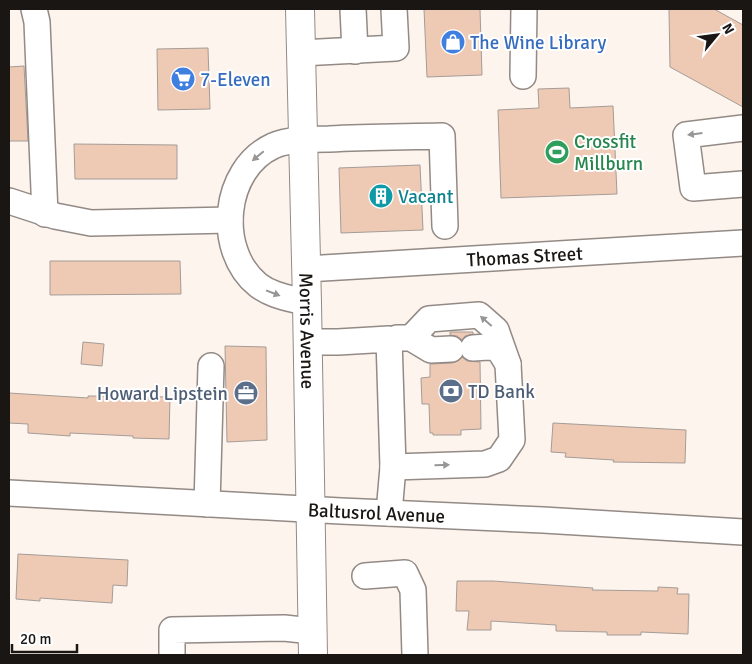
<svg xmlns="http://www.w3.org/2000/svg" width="752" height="664" viewBox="0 0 752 664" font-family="Signika,sans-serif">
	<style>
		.building { fill: #eecab5; stroke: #a59c97 }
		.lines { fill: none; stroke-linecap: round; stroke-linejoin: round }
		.minor-casing { stroke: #938a85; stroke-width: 28 }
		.major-casing { stroke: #938a85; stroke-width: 30 }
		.minor { stroke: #fff; stroke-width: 25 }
		.major { stroke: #fff; stroke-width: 28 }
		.oneway { fill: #989695 }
		.labels { text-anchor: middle; stroke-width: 4; stroke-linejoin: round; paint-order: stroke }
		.shop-label { font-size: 19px; fill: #366cbe; stroke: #fff; text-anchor: start }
		.leisure-label { font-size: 19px; fill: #27864d; stroke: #fff; text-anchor: start }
		.culture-label { font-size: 19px; fill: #0d838f; stroke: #fff; text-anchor: start }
		.street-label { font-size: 19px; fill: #191614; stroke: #fff }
		.service-label { font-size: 19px; fill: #4e5e75; stroke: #fff; text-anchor: start }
	</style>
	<rect width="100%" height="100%" fill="#fdf4ee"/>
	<path class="building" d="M 424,9 L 480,9 L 482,75 L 427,77 Z
		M 669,9 L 714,9 L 743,25 L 743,107 L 670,67 Z
		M 208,48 L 210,109 L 158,110 L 157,49 Z
		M 24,66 L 28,141 L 9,141 L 9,67 Z
		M 569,88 L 570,108 L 613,106 L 617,194 L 501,198 L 498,110 L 539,108 L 538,89 Z
		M 74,144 L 177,145 L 177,179 L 75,179 Z
		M 420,165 L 423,230 L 341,233 L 339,168 Z
		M 50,261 L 180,261 L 181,294 L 50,295 Z
		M 450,332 L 473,332 L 473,334 L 465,336 L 462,340 L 457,336 L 450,335 Z
		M 83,342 L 104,344 L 102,366 L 81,364 Z
		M 225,346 L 266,347 L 267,440 L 227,442 Z
		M 462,357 L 467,361 L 480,362 L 481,429 L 461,430 L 461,435 L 433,435 L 433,433 L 430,433 L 429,404 L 422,404 L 421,378 L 430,377 L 430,364 L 452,363 L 458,361 Z
		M 9,393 L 88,398 L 88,396 L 170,397 L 169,439 L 133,438 L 133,436 L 70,433 L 70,436 L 28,433 L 28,424 L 9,423 Z
		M 553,423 L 686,430 L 685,463 L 613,462 L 614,460 L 565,457 L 566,453 L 551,452 Z
		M 18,554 L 128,560 L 127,586 L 113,585 L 112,603 L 40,598 L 40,601 L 16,599 Z
		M 457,581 L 493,581 L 593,588 L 592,590 L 658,591 L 658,587 L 678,588 L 677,594 L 689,594 L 688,634 L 641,632 L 641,635 L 607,635 L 607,632 L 556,631 L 556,625 L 491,621 L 491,630 L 467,630 L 469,611 L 456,611 Z"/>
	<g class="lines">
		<defs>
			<g id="minor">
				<path d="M 34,9 L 37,22 L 45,214"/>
				<path d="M 353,9 L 355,51"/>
				<path d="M 301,53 L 396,48 L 394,9"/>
				<path d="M 523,76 L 524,9"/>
				<path d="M 743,128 L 686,135 L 693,188 L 743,184"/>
				<path d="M 9,201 L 55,216 L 91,223 L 230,220"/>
				<path id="s1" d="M 306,269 L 743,243"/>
				<path d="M 307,303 C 290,298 272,296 258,285 C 215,250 223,169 273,146 C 287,139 313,139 329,139 C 367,137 404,137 442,136 L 445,226"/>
				<path d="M 397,338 L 411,338 L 431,350 L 451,349"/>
				<path d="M 307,342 L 338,342 L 389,339 L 393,467 L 389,513"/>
				<path d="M 473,348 L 488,347 L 498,348 L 508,364"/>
				<path d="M 393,467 L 485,464 L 499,459 L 512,440 L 508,364 L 496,330 L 479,315 L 429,319 L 411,338"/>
				<path id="s2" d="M 9,493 L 341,511 L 543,520 L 743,532"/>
				<path d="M 207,504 L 211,366"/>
				<path d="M 365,576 L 405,573 L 413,590 L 415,655"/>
				<path d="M 172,655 L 172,630 L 284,628 L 312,631"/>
			</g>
			<g id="major">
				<path id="s3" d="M 300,9 L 307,303 L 313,655"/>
			</g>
		</defs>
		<use href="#minor" class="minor-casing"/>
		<use href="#major" class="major-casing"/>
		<use href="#minor" class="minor"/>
		<use href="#major" class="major"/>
	</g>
	<defs><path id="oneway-solid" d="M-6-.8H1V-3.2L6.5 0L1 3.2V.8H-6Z" transform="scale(1.25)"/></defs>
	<g class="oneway">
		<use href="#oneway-solid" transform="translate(695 134) rotate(173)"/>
		<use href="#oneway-solid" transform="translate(258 156) rotate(140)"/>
		<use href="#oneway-solid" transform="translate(273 293) rotate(21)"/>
		<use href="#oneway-solid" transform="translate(486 321) rotate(-139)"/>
		<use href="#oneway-solid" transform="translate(442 465) rotate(-2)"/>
	</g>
	<defs>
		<symbol id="shop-disc" viewBox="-11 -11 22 22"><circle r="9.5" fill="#3f7fe0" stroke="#fff"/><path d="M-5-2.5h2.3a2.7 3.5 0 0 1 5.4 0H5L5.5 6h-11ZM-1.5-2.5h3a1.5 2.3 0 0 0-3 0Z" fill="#fff"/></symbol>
		<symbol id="supermarket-disc" viewBox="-11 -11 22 22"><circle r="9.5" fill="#3f7fe0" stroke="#fff"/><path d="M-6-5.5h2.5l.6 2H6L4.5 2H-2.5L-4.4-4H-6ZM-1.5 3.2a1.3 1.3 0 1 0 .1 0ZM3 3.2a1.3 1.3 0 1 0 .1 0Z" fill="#fff"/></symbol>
		<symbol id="stadium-disc" viewBox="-11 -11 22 22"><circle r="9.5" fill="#2e9e5b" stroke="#fff"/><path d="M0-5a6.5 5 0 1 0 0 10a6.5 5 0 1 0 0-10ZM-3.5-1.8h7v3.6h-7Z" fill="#fff"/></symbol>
		<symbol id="building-disc" viewBox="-11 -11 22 22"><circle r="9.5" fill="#0f9aa8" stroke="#fff"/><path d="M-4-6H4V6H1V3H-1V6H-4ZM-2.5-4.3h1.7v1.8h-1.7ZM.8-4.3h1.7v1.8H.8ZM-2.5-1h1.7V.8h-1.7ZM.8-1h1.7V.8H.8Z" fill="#fff"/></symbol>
		<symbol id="bank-disc" viewBox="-11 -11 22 22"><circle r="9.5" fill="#5c6f8a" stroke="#fff"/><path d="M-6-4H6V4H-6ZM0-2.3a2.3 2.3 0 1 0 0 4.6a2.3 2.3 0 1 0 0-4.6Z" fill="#fff"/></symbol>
		<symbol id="office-disc" viewBox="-11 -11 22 22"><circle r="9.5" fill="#5c6f8a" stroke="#fff"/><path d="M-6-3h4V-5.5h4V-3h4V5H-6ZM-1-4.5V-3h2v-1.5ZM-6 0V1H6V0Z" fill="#fff"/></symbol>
	</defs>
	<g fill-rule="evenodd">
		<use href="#shop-disc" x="439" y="28" width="28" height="28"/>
		<use href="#supermarket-disc" x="169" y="65" width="28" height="28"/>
		<use href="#stadium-disc" x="543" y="138" width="28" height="28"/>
		<use href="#building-disc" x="367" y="182" width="28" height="28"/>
		<use href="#bank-disc" x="437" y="377" width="28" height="28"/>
		<use href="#office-disc" x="232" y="379" width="28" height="28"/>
	</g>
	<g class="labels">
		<g class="shop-label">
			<text x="470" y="49">The Wine Library</text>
			<text x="200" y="86">7-Eleven</text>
		</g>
		<g class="leisure-label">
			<text x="574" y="148">Crossfit<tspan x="574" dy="22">Millburn</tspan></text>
		</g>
		<g class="culture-label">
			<text x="398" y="203">Vacant</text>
		</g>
		<g class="street-label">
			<text dy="7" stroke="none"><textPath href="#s1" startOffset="219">Thomas Street</textPath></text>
			<text dy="7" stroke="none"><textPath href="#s3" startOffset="322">Morris Avenue</textPath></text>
			<text dy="7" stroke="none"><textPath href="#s2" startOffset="368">Baltusrol Avenue</textPath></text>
		</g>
		<g class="service-label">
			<text x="468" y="398">TD Bank</text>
			<text x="228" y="400" text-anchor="end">Howard Lipstein</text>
		</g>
	</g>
	<rect width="752" height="664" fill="none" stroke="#191614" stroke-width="20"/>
	<g transform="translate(717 35) rotate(61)" stroke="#ffffff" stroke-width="4" paint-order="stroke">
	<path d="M0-4L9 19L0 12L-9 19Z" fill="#191614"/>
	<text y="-8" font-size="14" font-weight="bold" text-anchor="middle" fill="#191614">N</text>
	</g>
	<path d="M12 644v8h65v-8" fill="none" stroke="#191614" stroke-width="2.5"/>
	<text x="20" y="644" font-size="15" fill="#191614" stroke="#ffffff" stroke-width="4" paint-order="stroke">20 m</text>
</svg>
